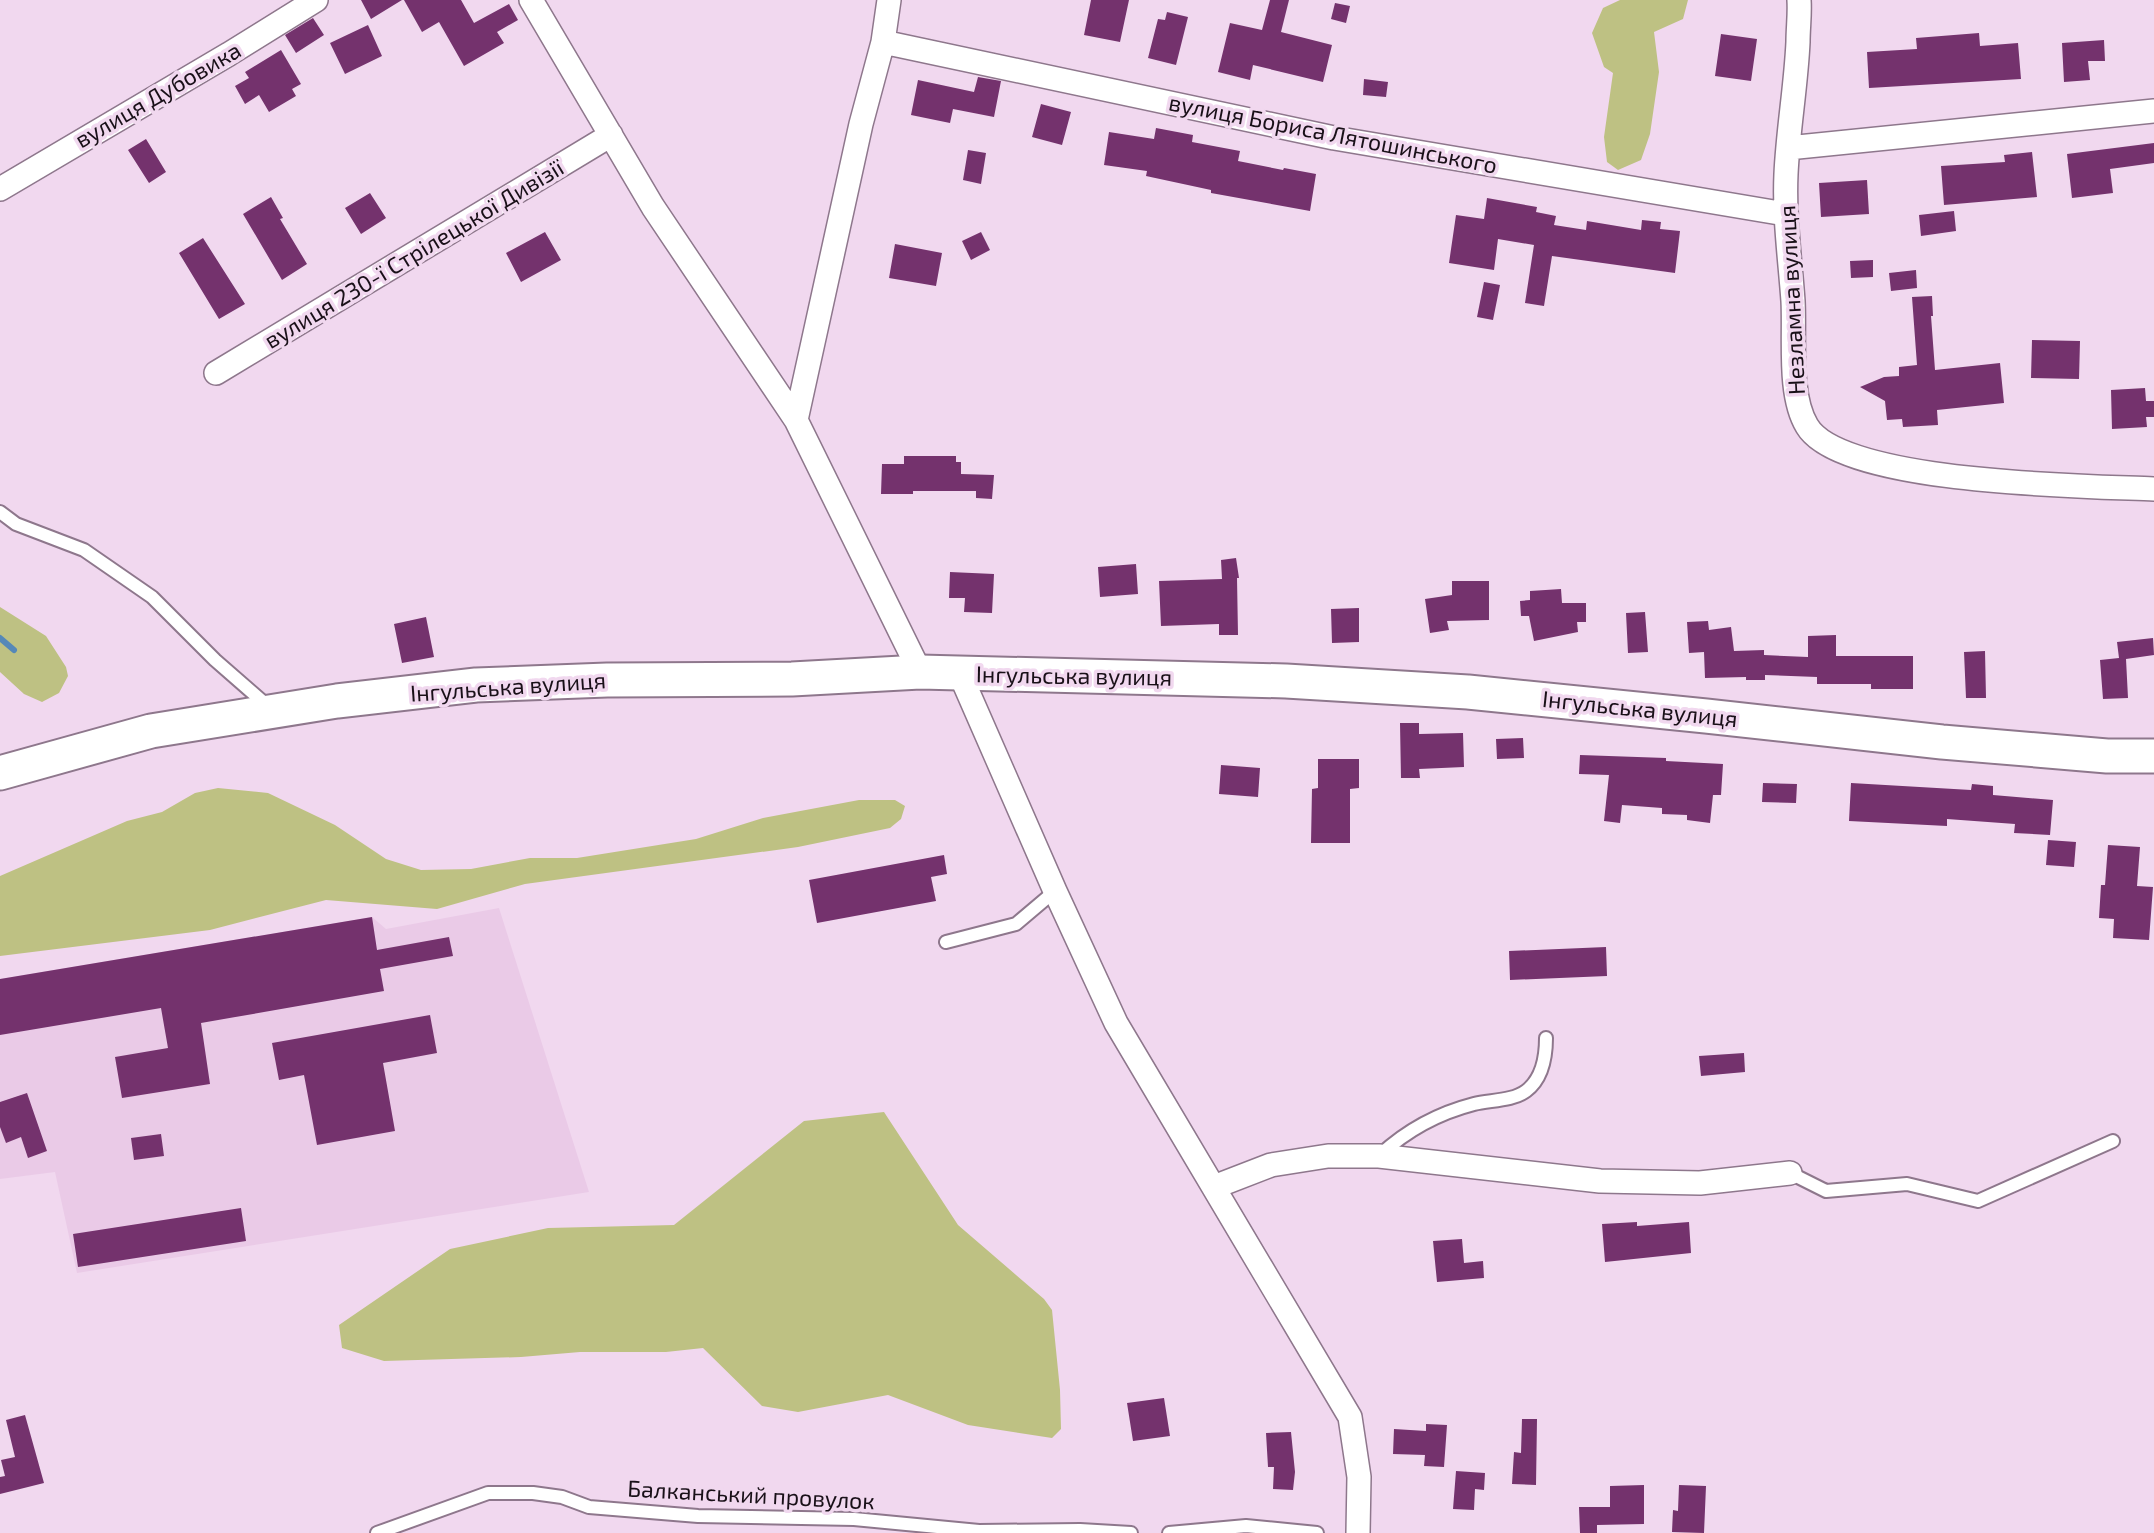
<svg xmlns="http://www.w3.org/2000/svg" width="2154" height="1533" viewBox="0 0 2154 1533" font-family="'Exo 2',sans-serif">
	<style>
		.built { fill: #eacae7 }
		.green { fill: #bec183 }
		.lines { fill: none; stroke-linecap: round; stroke-linejoin: round }
		.stream { stroke: #5588b8; stroke-width: 6 }
		.building { fill: #74326d }
		.lane-casing { stroke: #8e778c; stroke-width: 16 }
		.street-casing { stroke: #8e778c; stroke-width: 26 }
		.secondary-casing { stroke: #8e778c; stroke-width: 37 }
		.lane { stroke: #fff; stroke-width: 12 }
		.street { stroke: #fff; stroke-width: 23 }
		.secondary { stroke: #fff; stroke-width: 33 }
		.labels { text-anchor: middle; stroke-width: 7; stroke-linejoin: round; paint-order: stroke }
		.street-label { font-size: 23px; fill: #191018; stroke: #f1d8ef }
	</style>
	<rect width="100%" height="100%" fill="#f1d8ef"/>
	<path class="built" d="M 499,908 L 589,1192 L 77,1273 L 55,1172 L 0,1179 L 0,979 L 372,917 L 386,929 Z"/>
	<path class="green" d="M 1620,0 L 1688,0 L 1683,19 L 1654,32 L 1659,72 L 1650,134 L 1641,160 L 1618,170 L 1607,162 L 1604,137 L 1613,73 L 1604,67 L 1592,33 L 1603,8 Z
		M 0,607 L 46,636 L 66,667 L 68,676 L 59,693 L 42,702 L 24,694 L 0,672 Z
		M 218,788 L 268,793 L 335,825 L 386,859 L 421,870 L 471,869 L 530,858 L 577,858 L 696,839 L 763,818 L 859,800 L 895,800 L 905,806 L 901,819 L 890,828 L 798,847 L 525,884 L 437,909 L 326,900 L 210,930 L 0,956 L 0,876 L 127,821 L 162,812 L 195,793 Z
		M 884,1112 L 958,1225 L 1044,1299 L 1052,1310 L 1060,1390 L 1061,1429 L 1052,1438 L 968,1425 L 888,1395 L 798,1412 L 762,1406 L 703,1348 L 666,1352 L 580,1352 L 521,1357 L 384,1361 L 342,1348 L 339,1325 L 450,1249 L 548,1228 L 674,1225 L 804,1121 Z"/>
	<g class="lines">
		<path class="stream" d="M 0,638 L 14,650"/>
	</g>
	<path class="building" d="M 361,0 L 402,0 L 371,19 Z
		M 404,0 L 461,0 L 474,23 L 509,4 L 518,20 L 497,32 L 504,43 L 464,66 L 439,22 L 422,32 Z
		M 1091,0 L 1129,0 L 1120,42 L 1084,35 Z
		M 1270,0 L 1289,0 L 1281,32 L 1332,45 L 1323,82 L 1253,65 L 1250,80 L 1218,72 L 1230,23 L 1262,30 Z
		M 1335,3 L 1350,6 L 1346,23 L 1331,19 Z
		M 1167,12 L 1188,17 L 1176,65 L 1148,58 L 1158,19 L 1165,20 Z
		M 313,18 L 324,35 L 296,53 L 285,35 Z
		M 368,25 L 382,56 L 345,74 L 330,43 Z
		M 1979,33 L 1980,46 L 2018,43 L 2021,79 L 1869,88 L 1867,52 L 1917,49 L 1916,38 Z
		M 1721,34 L 1757,39 L 1751,81 L 1715,76 Z
		M 2104,40 L 2105,61 L 2088,61 L 2090,80 L 2064,82 L 2062,43 Z
		M 281,50 L 301,84 L 292,89 L 296,96 L 269,112 L 259,95 L 245,104 L 235,86 L 249,78 L 245,72 Z
		M 978,77 L 1001,81 L 994,117 L 953,109 L 950,123 L 911,115 L 918,80 L 974,92 Z
		M 1364,79 L 1388,82 L 1386,97 L 1363,95 Z
		M 1041,104 L 1071,112 L 1062,145 L 1032,137 Z
		M 1156,128 L 1193,135 L 1192,142 L 1240,151 L 1238,161 L 1283,170 L 1284,168 L 1316,174 L 1310,211 L 1211,193 L 1211,190 L 1146,176 L 1147,171 L 1104,165 L 1109,132 L 1154,139 Z
		M 146,139 L 166,172 L 149,183 L 128,150 Z
		M 2154,143 L 2154,163 L 2110,169 L 2113,193 L 2072,198 L 2067,154 Z
		M 968,150 L 986,153 L 981,184 L 963,180 Z
		M 2032,152 L 2037,197 L 1944,205 L 1941,166 L 2005,162 L 2004,155 Z
		M 1867,180 L 1869,214 L 1821,217 L 1819,183 Z
		M 370,193 L 386,218 L 361,234 L 345,208 Z
		M 271,197 L 283,218 L 280,219 L 307,264 L 282,280 L 243,214 Z
		M 1487,198 L 1537,207 L 1536,212 L 1556,216 L 1554,225 L 1586,230 L 1587,221 L 1641,230 L 1642,220 L 1661,222 L 1660,229 L 1680,231 L 1675,273 L 1552,256 L 1544,306 L 1525,303 L 1534,245 L 1498,239 L 1494,270 L 1449,263 L 1456,215 L 1484,219 Z
		M 1954,211 L 1956,231 L 1921,236 L 1919,215 Z
		M 545,232 L 561,260 L 521,282 L 506,253 Z
		M 981,232 L 990,250 L 971,260 L 962,241 Z
		M 203,238 L 245,304 L 219,319 L 179,253 Z
		M 895,244 L 942,253 L 936,286 L 889,278 Z
		M 1873,260 L 1873,277 L 1851,278 L 1850,261 Z
		M 1916,270 L 1917,288 L 1891,291 L 1889,273 Z
		M 1484,282 L 1500,285 L 1493,320 L 1477,317 Z
		M 1932,296 L 1933,316 L 1931,316 L 1935,370 L 2000,363 L 2004,403 L 1937,410 L 1938,425 L 1903,427 L 1902,419 L 1887,420 L 1885,401 L 1860,387 L 1884,377 L 1899,376 L 1899,367 L 1917,365 L 1912,297 Z
		M 2032,340 L 2080,341 L 2079,379 L 2031,378 Z
		M 2145,388 L 2146,401 L 2154,401 L 2154,417 L 2146,417 L 2147,427 L 2112,429 L 2111,390 Z
		M 904,456 L 956,456 L 956,462 L 961,462 L 961,474 L 994,475 L 992,499 L 976,498 L 976,491 L 913,491 L 913,494 L 881,494 L 882,464 L 904,464 Z
		M 1236,558 L 1239,578 L 1237,578 L 1238,635 L 1219,635 L 1219,624 L 1161,626 L 1159,581 L 1222,579 L 1221,560 Z
		M 1136,564 L 1138,594 L 1100,597 L 1098,567 Z
		M 950,572 L 994,574 L 992,613 L 964,612 L 965,598 L 949,598 Z
		M 1452,581 L 1489,581 L 1489,620 L 1447,621 L 1449,630 L 1430,633 L 1425,599 L 1452,595 Z
		M 1561,589 L 1562,603 L 1586,603 L 1586,622 L 1577,622 L 1578,632 L 1534,641 L 1529,616 L 1521,616 L 1520,601 L 1530,600 L 1530,591 Z
		M 1359,608 L 1359,642 L 1332,643 L 1331,609 Z
		M 1645,612 L 1648,652 L 1628,653 L 1626,613 Z
		M 426,617 L 434,657 L 402,663 L 394,624 Z
		M 1708,621 L 1709,630 L 1731,627 L 1734,651 L 1764,650 L 1764,655 L 1808,657 L 1808,636 L 1836,635 L 1836,656 L 1913,656 L 1913,689 L 1871,689 L 1871,684 L 1817,684 L 1817,677 L 1765,675 L 1765,680 L 1746,680 L 1746,677 L 1705,678 L 1704,652 L 1689,653 L 1687,622 Z
		M 2153,638 L 2154,655 L 2126,659 L 2128,698 L 2103,699 L 2100,660 L 2119,658 L 2117,642 Z
		M 1985,651 L 1986,698 L 1966,698 L 1964,652 Z
		M 1400,723 L 1419,723 L 1419,734 L 1463,733 L 1464,767 L 1419,769 L 1420,778 L 1401,778 Z
		M 1523,738 L 1524,758 L 1497,759 L 1496,739 Z
		M 1580,755 L 1666,758 L 1666,761 L 1723,764 L 1721,795 L 1713,795 L 1710,823 L 1687,820 L 1687,815 L 1662,814 L 1662,808 L 1622,805 L 1620,823 L 1604,821 L 1609,775 L 1579,774 Z
		M 1318,759 L 1359,759 L 1359,788 L 1350,789 L 1350,843 L 1311,843 L 1312,789 L 1318,788 Z
		M 1221,765 L 1260,768 L 1258,797 L 1219,794 Z
		M 1763,783 L 1797,784 L 1796,803 L 1762,802 Z
		M 1851,783 L 1971,790 L 1972,784 L 1993,786 L 1993,795 L 2053,800 L 2050,835 L 2014,833 L 2015,824 L 1947,819 L 1947,826 L 1849,821 Z
		M 2048,840 L 2076,842 L 2074,867 L 2046,865 Z
		M 2108,845 L 2140,847 L 2137,886 L 2153,887 L 2149,940 L 2113,938 L 2114,919 L 2099,918 L 2101,885 L 2105,885 Z
		M 944,855 L 947,874 L 931,877 L 936,901 L 817,923 L 809,880 Z
		M 372,917 L 377,950 L 449,937 L 453,956 L 380,969 L 384,991 L 201,1023 L 210,1084 L 122,1098 L 115,1057 L 168,1048 L 161,1008 L 0,1035 L 0,979 Z
		M 1606,947 L 1607,976 L 1510,980 L 1509,951 Z
		M 430,1015 L 437,1053 L 383,1063 L 395,1131 L 317,1145 L 304,1075 L 279,1080 L 272,1043 Z
		M 1744,1053 L 1745,1072 L 1701,1076 L 1699,1056 Z
		M 27,1093 L 47,1151 L 28,1158 L 21,1137 L 6,1143 L 0,1127 L 0,1102 Z
		M 161,1134 L 164,1156 L 134,1160 L 131,1138 Z
		M 241,1208 L 246,1241 L 78,1267 L 73,1234 Z
		M 1637,1222 L 1637,1226 L 1689,1222 L 1691,1253 L 1605,1262 L 1602,1224 Z
		M 1462,1239 L 1464,1263 L 1483,1261 L 1484,1278 L 1437,1282 L 1433,1241 Z
		M 1164,1398 L 1170,1436 L 1133,1441 L 1127,1403 Z
		M 25,1415 L 44,1483 L 0,1494 L 0,1477 L 5,1476 L 1,1460 L 15,1457 L 6,1420 Z
		M 1522,1419 L 1537,1419 L 1536,1485 L 1512,1484 L 1514,1452 L 1521,1453 Z
		M 1426,1424 L 1447,1425 L 1444,1467 L 1424,1466 L 1425,1455 L 1393,1454 L 1394,1429 L 1426,1431 Z
		M 1291,1432 L 1295,1472 L 1293,1490 L 1273,1489 L 1274,1467 L 1268,1467 L 1266,1433 Z
		M 1456,1471 L 1485,1473 L 1484,1490 L 1475,1489 L 1474,1510 L 1453,1509 Z
		M 1644,1485 L 1644,1524 L 1597,1525 L 1597,1533 L 1580,1533 L 1579,1507 L 1610,1507 L 1610,1486 Z
		M 1679,1485 L 1706,1486 L 1704,1533 L 1672,1532 L 1673,1510 L 1678,1511 Z"/>
	<g class="lines">
		<defs>
			<path id="lane" d="M 0,512 L 16,524 L 84,550 L 152,597 L 215,660 L 270,708
				M 946,942 L 1016,924 L 1055,891
				M 1380,1155 C 1406,1131 1439,1113 1474,1104 C 1489,1100 1513,1101 1526,1091 C 1542,1079 1546,1057 1546,1038
				M 1790,1173 L 1826,1191 L 1907,1184 L 1978,1201 L 2113,1141
				M 377,1533 L 488,1493 L 533,1493 L 562,1497 L 589,1507 L 698,1516 L 854,1519 L 979,1531 L 1080,1530 L 1131,1533
				M 1169,1533 L 1246,1526 L 1317,1533"/>
			<path id="street" d="M 531,0 L 653,207 L 796,420
				M 889,0 L 883,42 L 861,124 L 796,420 L 920,672
				M 1799,0 C 1800,14 1798,28 1798,42 C 1796,86 1788,130 1786,174 C 1784,217 1790,259 1793,301 C 1795,338 1788,395 1807,426 C 1841,484 2087,486 2154,489
				M 883,42 L 1334,138 L 1785,214
				M 1788,148 L 2154,111
				M 0,189 L 229,54 L 316,0
				M 216,373 L 611,135
				M 960,674 L 1055,891 L 1116,1023 L 1350,1417 L 1359,1477 L 1358,1533
				M 1214,1187 L 1271,1165 L 1328,1156 L 1379,1156 L 1600,1181 L 1700,1183 L 1790,1173"/>
			<path id="secondary" d="M 0,773 L 151,731 L 337,701 L 476,685 L 607,680 L 792,679 L 920,672 L 1286,681 L 1468,692 L 1706,716 L 1942,742 L 2107,756 L 2154,756"/>
		</defs>
		<use href="#lane" class="lane-casing"/>
		<use href="#street" class="street-casing"/>
		<use href="#secondary" class="secondary-casing"/>
		<use href="#lane" class="lane"/>
		<use href="#street" class="street"/>
		<use href="#secondary" class="secondary"/>
	</g>
	<g class="labels">
		<g class="street-label">
			<text transform="translate(158 95) rotate(-30)" y="8">вулиця Дубовика</text>
			<text transform="translate(1333 134) rotate(11)" y="8">вулиця Бориса Лятошинського</text>
			<text transform="translate(414 254) rotate(-31)" y="8">вулиця 230-ї Стрілецької Дивізії</text>
			<text transform="translate(1792 300) rotate(-93)" y="8">Незламна вулиця</text>
			<text transform="translate(1074 676) rotate(1)" y="8">Інгульська вулиця</text>
			<text transform="translate(508 687) rotate(-4)" y="8">Інгульська вулиця</text>
			<text transform="translate(1640 709) rotate(6)" y="8">Інгульська вулиця</text>
			<text transform="translate(751 1495) rotate(3)" y="8">Балканський провулок</text>
		</g>
	</g>
</svg>
